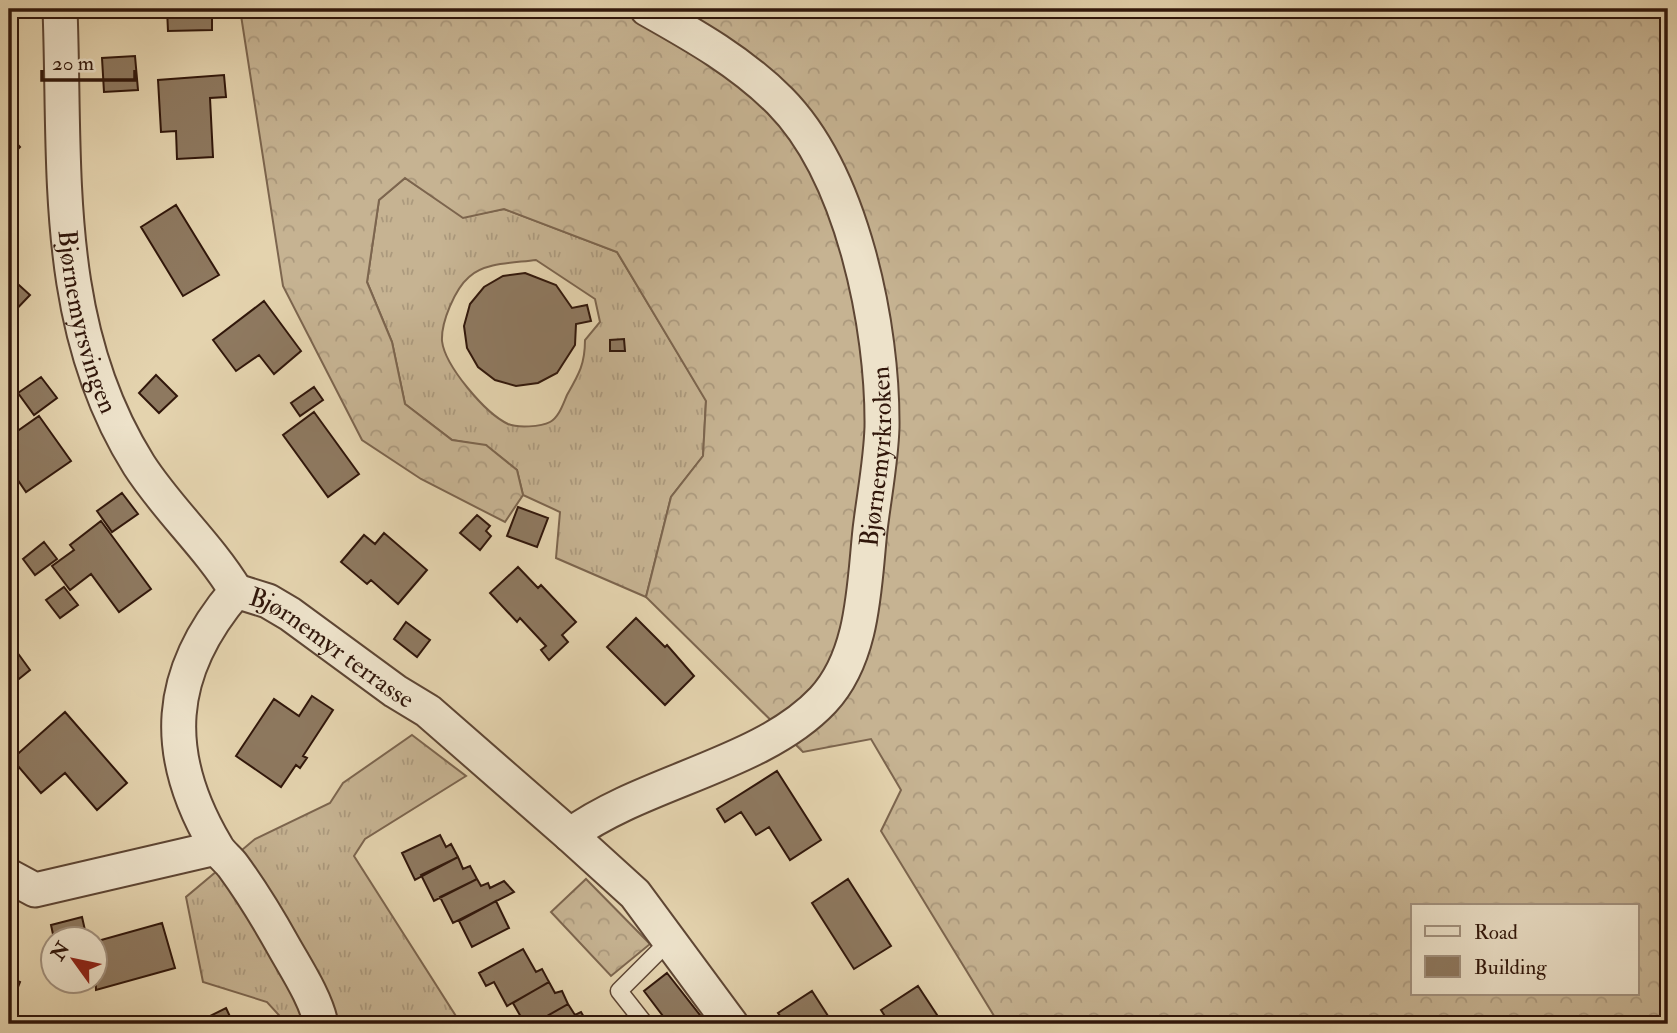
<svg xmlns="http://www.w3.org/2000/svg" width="1677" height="1033" viewBox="0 0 1677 1033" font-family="'IM FELL Double Pica',serif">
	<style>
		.grass { fill: url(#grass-tufts); stroke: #7c654e; stroke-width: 2; fill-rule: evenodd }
		.forest { fill: url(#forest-crowns); stroke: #7c654e; stroke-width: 2; fill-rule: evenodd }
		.building { fill: #8e7960; stroke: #31170b; stroke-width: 2 }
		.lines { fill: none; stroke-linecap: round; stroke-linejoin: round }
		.lane-casing { stroke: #5e4634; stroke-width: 19 }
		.street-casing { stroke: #5e4634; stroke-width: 37 }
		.lane { stroke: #ede2ca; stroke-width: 16 }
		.street { stroke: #ede2ca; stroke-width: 33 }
		.labels { text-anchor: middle; stroke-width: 5; stroke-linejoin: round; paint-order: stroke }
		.street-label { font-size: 26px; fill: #31170b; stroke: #ede2ca }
	</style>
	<defs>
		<pattern id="grass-tufts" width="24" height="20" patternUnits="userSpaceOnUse" patternTransform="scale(1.75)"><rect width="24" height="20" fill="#c6b392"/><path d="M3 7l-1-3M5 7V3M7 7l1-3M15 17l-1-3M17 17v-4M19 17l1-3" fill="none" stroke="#ab997d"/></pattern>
		<pattern id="forest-crowns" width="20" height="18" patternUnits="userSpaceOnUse" patternTransform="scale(1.75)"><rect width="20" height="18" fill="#c6b392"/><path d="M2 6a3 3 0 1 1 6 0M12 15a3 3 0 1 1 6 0" fill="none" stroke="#ab997d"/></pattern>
	</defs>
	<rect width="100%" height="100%" fill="#e4d3ae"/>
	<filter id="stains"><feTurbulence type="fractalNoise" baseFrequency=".00286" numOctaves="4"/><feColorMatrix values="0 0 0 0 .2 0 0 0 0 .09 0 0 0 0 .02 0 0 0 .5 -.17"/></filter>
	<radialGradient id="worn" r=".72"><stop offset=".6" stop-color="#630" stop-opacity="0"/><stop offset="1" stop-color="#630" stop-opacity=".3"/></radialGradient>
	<path class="grass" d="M 405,178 L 463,217 L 504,209 L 617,252 L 706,400 L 703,456 L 671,497 L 646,597 L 556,558 L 560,512 L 523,495 L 517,470 L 486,446 L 452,440 L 405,404 L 392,342 L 367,282 L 379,200 ZM 536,260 L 595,299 L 600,322 L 585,340 C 585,364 579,374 567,395 C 563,404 559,417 550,422 C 541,427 517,428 508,424 C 485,413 445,366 442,341 C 441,322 455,289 469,277 C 485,262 515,263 536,260 Z
		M 412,735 L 466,776 L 365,839 L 354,856 L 461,1024 L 287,1024 L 267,1002 L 203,982 L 186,897 L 255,839 L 330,803 L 343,783 Z"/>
	<path class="forest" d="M 240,9 L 1668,9 L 1668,1024 L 999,1024 L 881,831 L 901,790 L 871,739 L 803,752 L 646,597 L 671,497 L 703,456 L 706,401 L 617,252 L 504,209 L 463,218 L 405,178 L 379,200 L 367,282 L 392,342 L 405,404 L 452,440 L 486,445 L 517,470 L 523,495 L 505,522 L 421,479 L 362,440 L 283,286 ZM 1413,905 L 1637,905 L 1637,993 L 1413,993 Z
		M 586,879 L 650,944 L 611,976 L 551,912 Z"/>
	<path class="building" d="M 167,9 L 216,9 L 216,15 L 212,15 L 212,30 L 168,31 Z
		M 135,56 L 138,90 L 104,92 L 102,58 Z
		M 224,75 L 226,97 L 210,98 L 213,157 L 177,159 L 176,131 L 161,132 L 158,80 Z
		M 9,135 L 20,147 L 9,158 Z
		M 176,205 L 219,275 L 183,296 L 141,227 Z
		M 525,273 L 556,285 L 572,308 L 587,305 L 591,321 L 576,324 L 575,345 L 557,373 L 538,383 L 516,386 L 495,380 L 478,367 L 467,348 L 464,326 L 470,304 L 484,287 L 503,276 Z
		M 9,276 L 30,295 L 9,317 Z
		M 264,301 L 301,351 L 274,374 L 259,355 L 236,371 L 213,340 Z
		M 624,339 L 625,351 L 610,351 L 610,340 Z
		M 156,375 L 177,396 L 159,413 L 139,393 Z
		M 41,377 L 57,398 L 34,415 L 18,393 Z
		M 314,387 L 323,400 L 300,416 L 291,403 Z
		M 314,412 L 359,474 L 328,497 L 283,435 Z
		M 39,416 L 71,461 L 26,492 L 9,467 L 9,437 Z
		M 122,493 L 138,514 L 112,532 L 97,511 Z
		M 518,507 L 548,518 L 537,547 L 507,536 Z
		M 477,515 L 490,526 L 486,531 L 491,536 L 480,550 L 460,533 Z
		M 101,521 L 151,589 L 119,612 L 91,574 L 70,590 L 52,566 L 74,550 L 70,545 Z
		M 384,533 L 427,570 L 398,604 L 371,580 L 367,584 L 341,562 L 364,535 L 375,544 Z
		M 44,542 L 57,559 L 35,575 L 23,559 Z
		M 518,567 L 538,588 L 541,585 L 576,622 L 562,635 L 568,642 L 549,660 L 541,650 L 546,646 L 520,618 L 517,622 L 490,593 Z
		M 64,587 L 78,605 L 60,618 L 46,600 Z
		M 636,618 L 665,647 L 667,645 L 694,676 L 665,705 L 607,647 Z
		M 406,622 L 430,640 L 417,657 L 394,639 Z
		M 9,641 L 30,670 L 9,687 Z
		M 312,696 L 333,710 L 303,756 L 307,758 L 300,768 L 296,765 L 281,787 L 236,756 L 274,699 L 299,716 Z
		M 65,712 L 127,783 L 97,810 L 65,773 L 41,793 L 12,759 Z
		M 777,771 L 821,840 L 790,860 L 769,827 L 756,835 L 741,812 L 725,822 L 717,809 Z
		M 440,835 L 446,847 L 451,844 L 458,857 L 415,880 L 402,853 Z
		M 458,857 L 463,869 L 470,866 L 477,879 L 434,901 L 421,875 Z
		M 477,879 L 481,886 L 488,883 L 490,888 L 504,881 L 514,892 L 453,923 L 440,897 Z
		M 848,879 L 891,946 L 854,969 L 812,903 Z
		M 496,901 L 509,928 L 472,947 L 459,921 Z
		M 82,917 L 87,939 L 54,939 L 51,925 Z
		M 162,923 L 175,968 L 96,990 L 94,942 Z
		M 523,949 L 536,972 L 542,969 L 549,982 L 507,1006 L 494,982 L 486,986 L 479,973 Z
		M 667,973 L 707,1024 L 669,1024 L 644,991 Z
		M 9,977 L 20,982 L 9,1010 Z
		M 549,982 L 555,993 L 562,991 L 568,1004 L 533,1024 L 525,1024 L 513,1003 Z
		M 918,986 L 943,1024 L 890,1024 L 881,1010 Z
		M 812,991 L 830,1019 L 821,1024 L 786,1024 L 778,1013 Z
		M 568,1004 L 575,1015 L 581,1012 L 588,1024 L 533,1024 Z
		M 226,1008 L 233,1023 L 202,1024 L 200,1021 Z"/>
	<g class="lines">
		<defs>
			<path id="lane" d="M 645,1024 L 619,991 L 669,941"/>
			<g id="street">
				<path id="s1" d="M 60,9 C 66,166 51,325 139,465 C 168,510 208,545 236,591"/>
				<path id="s2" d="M 236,591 L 268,601 L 290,614 L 395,691 L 428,711 L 570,835 L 635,894 L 731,1024"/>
				<path d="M 236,591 C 166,673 161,753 216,846 C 220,854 228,859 233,866 C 252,892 269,920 284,947 C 297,970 316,999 321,1024"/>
				<path id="s3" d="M 570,835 C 644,781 762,765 823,700 C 864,656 864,586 870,530 C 874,496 881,461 882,427 C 883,327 853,175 780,101 C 741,62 695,36 647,9"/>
				<path d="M 9,876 L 35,890 L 216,848"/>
			</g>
		</defs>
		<use href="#lane" class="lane-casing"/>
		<use href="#street" class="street-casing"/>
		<use href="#lane" class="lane"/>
		<use href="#street" class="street"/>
	</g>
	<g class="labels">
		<g class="street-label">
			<text dy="9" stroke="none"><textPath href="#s1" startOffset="315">Bjørnemyrsvingen</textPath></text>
			<text dy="9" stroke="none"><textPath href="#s3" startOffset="542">Bjørnemyrkroken</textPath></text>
			<text dy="9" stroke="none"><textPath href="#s2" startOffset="112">Bjørnemyr terrasse</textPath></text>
		</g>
	</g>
	<rect width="1677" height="1033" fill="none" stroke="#e4d3ae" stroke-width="35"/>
	<rect x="10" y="10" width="1656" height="1012" fill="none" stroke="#31170b" stroke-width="3.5"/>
	<rect x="18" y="18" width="1642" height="998" fill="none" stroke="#31170b" stroke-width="2"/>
	<rect x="1411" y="904" width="228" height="91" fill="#ede2ca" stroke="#a2917e" stroke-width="2"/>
	<rect x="1425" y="926" width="35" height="10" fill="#ede2ca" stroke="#a2917e" stroke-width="2"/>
	<text x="1474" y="939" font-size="21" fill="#31170b">Road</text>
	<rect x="1425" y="956" width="35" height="21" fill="#8e7960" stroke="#a2917e" stroke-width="2"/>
	<text x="1474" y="974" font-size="21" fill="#31170b">Building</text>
	<g transform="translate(74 960) rotate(303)"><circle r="33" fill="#ede2ca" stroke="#a2917e" stroke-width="2"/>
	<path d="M0-5L12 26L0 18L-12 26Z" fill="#8f2418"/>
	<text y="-10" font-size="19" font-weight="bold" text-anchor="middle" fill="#31170b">N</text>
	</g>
	<path d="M42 70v10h93v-10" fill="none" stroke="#31170b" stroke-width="3.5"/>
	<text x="52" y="70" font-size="21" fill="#31170b" stroke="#ede2ca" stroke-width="5" paint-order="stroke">20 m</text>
	<rect width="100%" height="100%" filter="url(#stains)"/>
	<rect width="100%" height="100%" fill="url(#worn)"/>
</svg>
